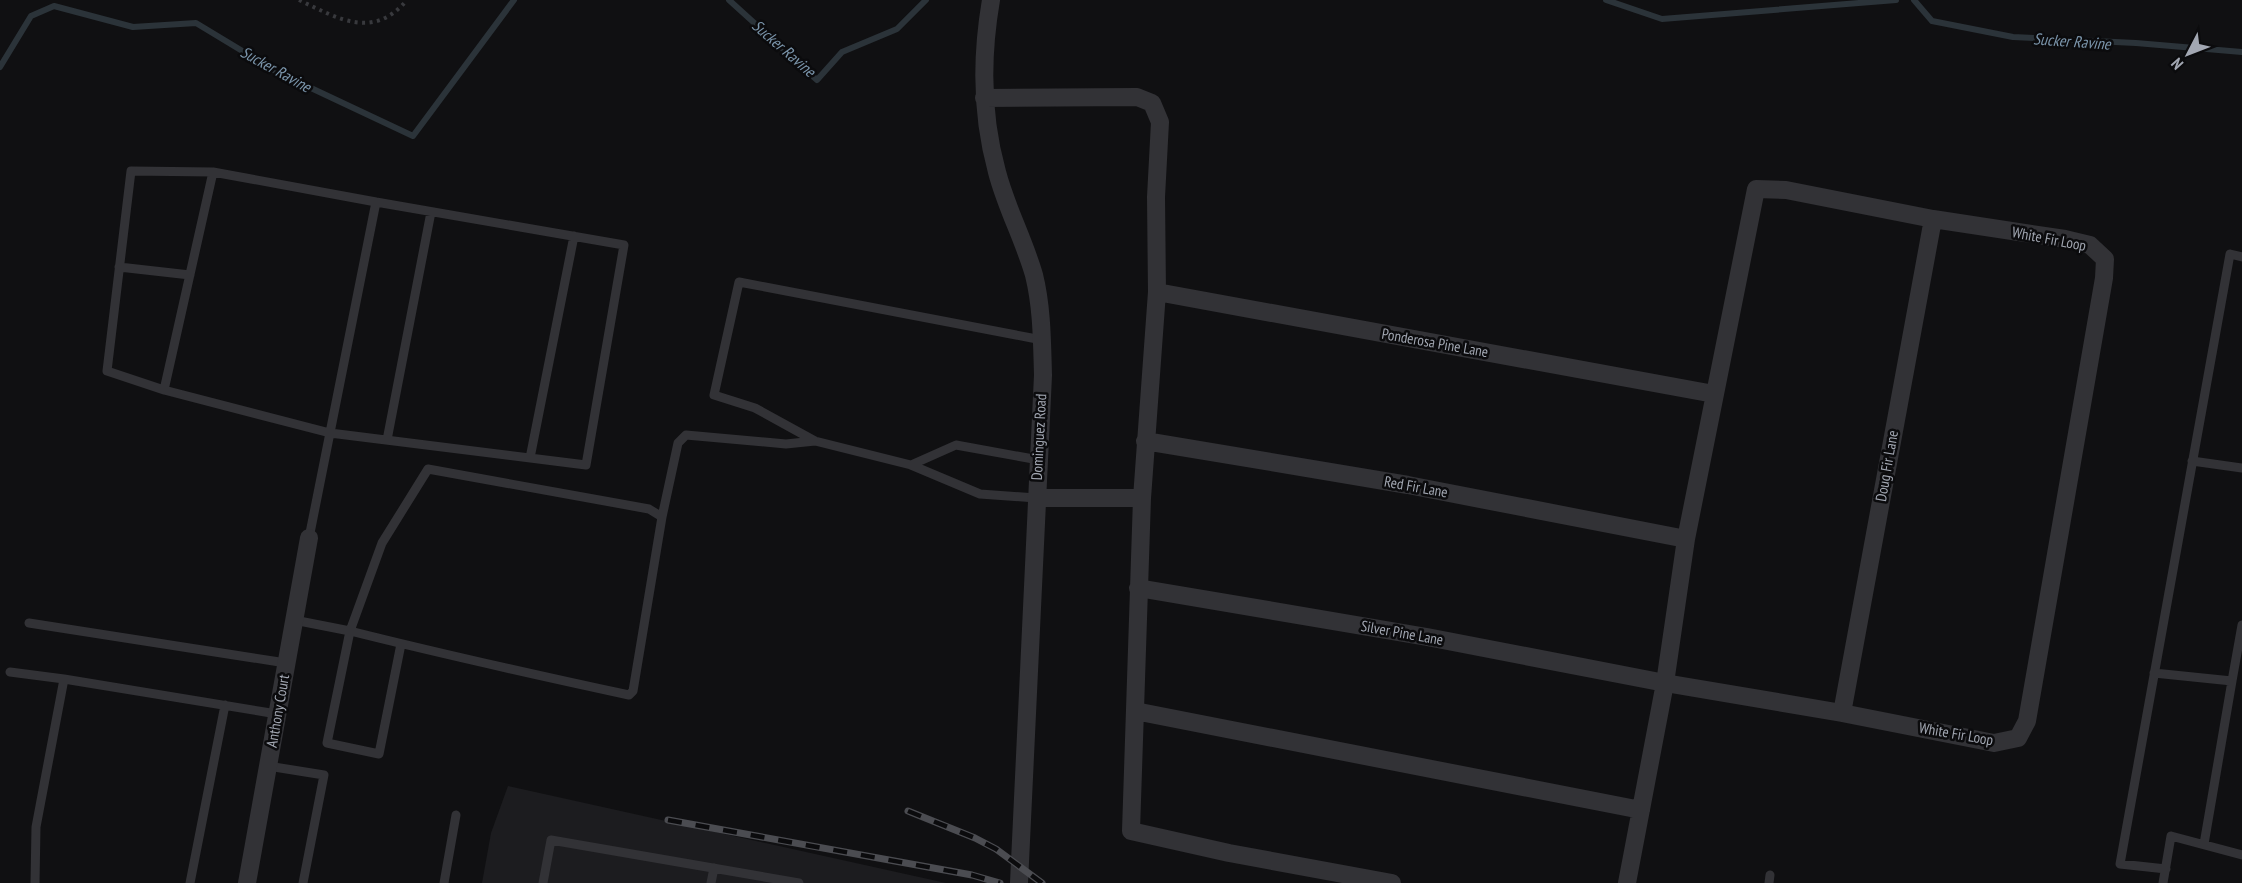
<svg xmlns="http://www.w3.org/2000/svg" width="2242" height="883" viewBox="0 0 2242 883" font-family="'PT Sans Narrow',sans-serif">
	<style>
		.built { fill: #1c1c1f }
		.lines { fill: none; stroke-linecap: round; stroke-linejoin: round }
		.stream { stroke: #2b3339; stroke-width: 6 }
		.path { stroke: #38393d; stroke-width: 4; stroke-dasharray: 3 4.5; stroke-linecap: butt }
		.lane { stroke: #323236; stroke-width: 9 }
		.street { stroke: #323236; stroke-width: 18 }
		.rail-casing { stroke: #4b4c51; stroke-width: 7 }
		.rail { stroke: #0b0b0d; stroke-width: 4.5; stroke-dasharray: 14; stroke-linecap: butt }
		.labels { text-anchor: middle; stroke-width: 5; stroke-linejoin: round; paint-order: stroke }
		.street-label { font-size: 15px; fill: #a2a7b2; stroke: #0b0b0d }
		.water-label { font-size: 16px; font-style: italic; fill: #7b95ab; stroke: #0b0b0d }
	</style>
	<rect width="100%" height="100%" fill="#101012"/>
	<path class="built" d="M 508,786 L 946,883 L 482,883 L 491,833 Z"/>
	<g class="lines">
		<path class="stream" d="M 729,0 L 817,80 L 842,52 L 897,29 L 926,0
			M 1606,0 L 1662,19 L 1896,0
			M 1914,0 L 1932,21 L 2013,37 L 2136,43 L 2242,52
			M 0,67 L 31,16 L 54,6 L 133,27 L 196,23 L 277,72 L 413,136 L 514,0"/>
		<path class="path" d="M 299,0 C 339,19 373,40 407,0"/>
		<path class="lane" d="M 119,267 L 190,275
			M 164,390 L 107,371 L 131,171 L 213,172
			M 387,440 L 431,212
			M 530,458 L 574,236
			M 1039,460 L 956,445 L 911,465 L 815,441 L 755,408 L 714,395 L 739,282 L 1042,340
			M 2192,461 L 2242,468
			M 911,465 L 980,494 L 1036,498
			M 662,517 L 678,443 L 686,435 L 786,444 L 815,441
			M 309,538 L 376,202 L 624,245 L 586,465 L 330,433 L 164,390 L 213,172 L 376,202
			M 294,620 L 350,631 L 382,543 L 428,469 L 649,509 L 662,517 L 633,691 L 629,695 C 536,675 442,654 350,631 L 327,743 L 379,754 L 401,644
			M 29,623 L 286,663
			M 10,672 L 64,679
			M 2154,673 L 2232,681 L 2242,625
			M 268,766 L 324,775 L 303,883
			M 2204,844 L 2232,681
			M 2166,869 L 2120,864 L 2230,254 L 2242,257
			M 35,883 L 36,827 L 64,679 L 277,714
			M 190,883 L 225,705
			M 444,883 L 456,815
			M 543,883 L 551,840 L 799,883
			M 711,883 L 714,868
			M 1769,883 L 1770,875
			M 2163,883 L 2171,836 L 2242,855"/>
		<path class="street" d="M 991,0 C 981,58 981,114 997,172 C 1006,207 1024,240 1034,275 C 1042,307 1042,342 1043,375 L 1019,883
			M 984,98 L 1137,97 L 1152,103 L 1160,122 L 1156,197 L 1157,292 L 1142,498 L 1131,831 L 1229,853 L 1392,883
			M 1157,292 L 1714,394
			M 1145,441 L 1408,485 L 1686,539
			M 1036,498 L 1142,498
			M 1138,588 L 1427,637 L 1665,683 L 1842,713 L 1994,743 L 2018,738 L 2027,721 L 2104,278 L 2105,259 L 2090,245 L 2065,239 L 1933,219 L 1786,190 L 1756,189 L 1686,539 L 1665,683 L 1627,883
			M 1135,711 L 1641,810
			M 1842,713 L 1933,219
			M 247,883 L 309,538"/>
		<defs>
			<path id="rail" d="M 908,811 L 975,838 L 996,849 L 1042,883
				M 668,820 L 972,875 L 1000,883"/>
		</defs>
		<use href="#rail" class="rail-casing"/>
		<use href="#rail" class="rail"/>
	</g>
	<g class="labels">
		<g class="street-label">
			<text transform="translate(2049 239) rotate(11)" y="5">White Fir Loop</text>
			<text transform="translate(1435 343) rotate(10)" y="5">Ponderosa Pine Lane</text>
			<text transform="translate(1039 437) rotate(-87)" y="5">Dominguez Road</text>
			<text transform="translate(1887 466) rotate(-80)" y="5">Doug Fir Lane</text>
			<text transform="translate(1416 487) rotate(10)" y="5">Red Fir Lane</text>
			<text transform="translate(1402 633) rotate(10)" y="5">Silver Pine Lane</text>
			<text transform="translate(278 711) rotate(-80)" y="5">Anthony Court</text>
			<text transform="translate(1956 734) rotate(10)" y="5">White Fir Loop</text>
		</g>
		<g class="water-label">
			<text transform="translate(2072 41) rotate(4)" y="6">Sucker Ravine</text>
			<text transform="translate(784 48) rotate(41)" y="6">Sucker Ravine</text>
			<text transform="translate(276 69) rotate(29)" y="6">Sucker Ravine</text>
		</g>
	</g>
	<g transform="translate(2188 54) rotate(228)" stroke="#0b0b0d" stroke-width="4.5" paint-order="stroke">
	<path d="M0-4.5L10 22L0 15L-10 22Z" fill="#a2a7b2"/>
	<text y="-9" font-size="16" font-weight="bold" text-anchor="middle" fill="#a2a7b2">N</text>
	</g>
</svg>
